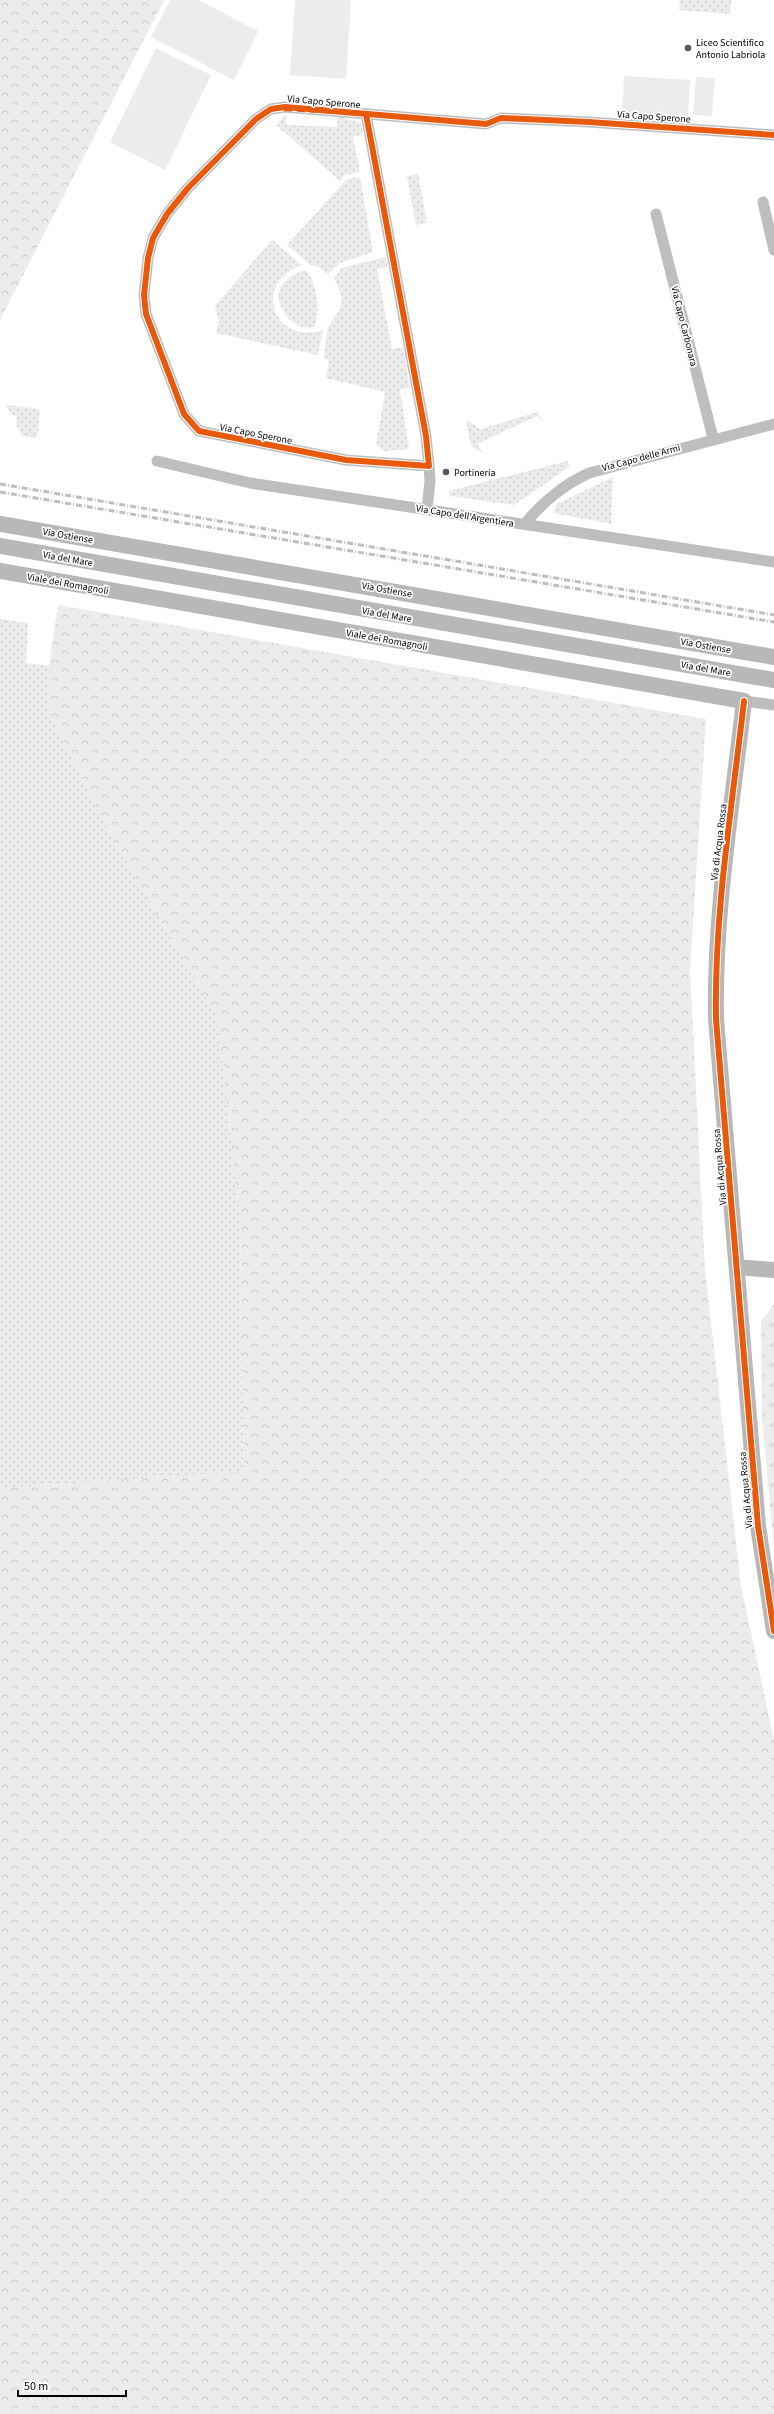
<svg xmlns="http://www.w3.org/2000/svg" width="774" height="2414" viewBox="0 0 774 2414" font-family="'Source Sans 3',sans-serif">
	<style>
		.grass { fill: url(#grass-dots) }
		.forest { fill: url(#forest-crowns) }
		.park { fill: url(#park-tufts) }
		.pitch { fill: #ececec }
		.lines { fill: none; stroke-linecap: round; stroke-linejoin: round }
		.street { stroke: #bebebe; stroke-width: 11 }
		.secondary { stroke: #b8b8b8; stroke-width: 16 }
		.rail { stroke: #bebebe; stroke-width: 3; stroke-dasharray: 6 2 1 2; stroke-linecap: butt }
		.cycleway-casing { stroke: #fff; stroke-width: 8 }
		.cycleway { stroke: #e8590c; stroke-width: 6 }
		.marked { fill: none; stroke: #e8590c; stroke-width: 3; stroke-dasharray: 8 5; stroke-linejoin: round }
		.poi-dot { fill: #595959; stroke: #fff; stroke-width: 1.5 }
		.labels { text-anchor: middle; stroke-width: 3.5; stroke-linejoin: round; paint-order: stroke }
		.poi-label { font-size: 10px; fill: #000; stroke: #fff; text-anchor: start }
		.street-label { font-size: 10px; fill: #000; stroke: #fff }
	</style>
	<defs>
		<pattern id="grass-dots" width="8" height="8" patternUnits="userSpaceOnUse"><rect width="8" height="8" fill="#ececec"/><path d="M2 2h.1M6 6h.1" fill="none" stroke="#c9c9c9" stroke-width="1.8" stroke-linecap="round"/></pattern>
		<pattern id="forest-crowns" width="20" height="18" patternUnits="userSpaceOnUse"><rect width="20" height="18" fill="#ececec"/><path d="M2 6a3 3 0 1 1 6 0M12 15a3 3 0 1 1 6 0" fill="none" stroke="#c9c9c9"/></pattern>
		<pattern id="park-tufts" width="24" height="20" patternUnits="userSpaceOnUse"><rect width="24" height="20" fill="#ececec"/><path d="M3 7l-1-3M5 7V3M7 7l1-3M15 17l-1-3M17 17v-4M19 17l1-3" fill="none" stroke="#c9c9c9"/></pattern>
	</defs>
	<rect width="100%" height="100%" fill="#fff"/>
	<path class="grass" d="M 680,0 L 731,0 L 730,14 L 679,10 Z
		M 286,114 L 286,125 L 337,127 L 338,116 L 361,123 L 363,134 L 353,137 L 360,172 L 345,175 L 340,181 L 276,125 Z
		M 418,174 L 427,223 L 416,225 L 407,176 Z
		M 360,177 L 373,252 L 340,263 L 328,274 L 317,266 L 310,265 L 287,245 L 347,179 Z
		M 272,240 L 302,265 C 252,282 272,346 323,330 L 318,355 L 216,333 L 219,321 L 215,306 Z
		M 386,257 L 388,266 L 377,269 L 392,349 L 403,347 L 410,387 L 400,390 L 409,449 L 385,451 L 376,445 L 385,392 L 326,378 L 329,361 L 324,357 C 326,349 325,334 329,326 C 343,304 346,304 334,278 L 342,268 Z
		M 305,270 C 317,280 321,314 314,327 C 294,331 283,315 278,298 C 280,282 290,275 305,270 Z
		M 6,405 L 40,409 L 37,438 L 22,436 L 16,424 L 17,416 L 11,414 Z
		M 537,412 L 544,422 L 537,416 L 477,444 L 484,454 L 471,446 L 466,420 L 481,429 Z
		M 568,461 L 569,467 L 514,505 L 450,496 L 449,491 Z
		M 613,477 L 611,524 L 553,513 L 557,504 Z
		M 0,619 L 28,623 L 26,663 L 49,666 L 49,711 L 96,806 L 138,882 L 217,1016 L 240,1222 L 244,1472 L 0,1488 Z"/>
	<path class="forest" d="M 0,0 L 164,0 L 0,320 Z
		M 58,605 L 706,719 L 690,969 L 705,1269 L 741,1586 L 774,1740 L 774,2414 L 0,2414 L 0,1488 L 244,1471 L 240,1222 L 217,1016 L 138,882 L 96,806 L 49,711 L 49,666 Z"/>
	<path class="park" d="M 774,1304 L 774,1549 L 762,1416 L 761,1321 Z"/>
	<path class="pitch" d="M 170,0 L 198,0 L 258,31 L 234,80 L 151,37 Z
		M 295,0 L 351,0 L 346,79 L 290,75 Z
		M 156,48 L 211,75 L 165,170 L 110,142 Z
		M 624,76 L 690,80 L 688,116 L 622,113 Z
		M 696,77 L 715,78 L 712,116 L 693,115 Z"/>
	<g class="lines">
		<path class="street" d="M 366,114 L 426,436 L 429,466 L 346,460 L 199,431 L 184,414 L 146,314 L 144,295 L 148,258 L 153,238 L 167,214 L 188,188 L 256,119 L 271,109 L 285,107 L 486,124 L 501,118 L 589,122 L 774,135
			M 763,202 L 774,250
			M 656,214 L 713,438
			M 157,461 L 250,483 L 774,562
			M 427,509 L 430,481 L 429,466
			M 525,524 C 541,503 565,484 589,473 L 774,424
			M 744,701 L 774,705"/>
		<path class="secondary" d="M 0,524 L 774,657
			M 0,546 L 774,680
			M 0,571 L 744,701 C 732,807 714,913 716,1019 L 758,1526 L 774,1631
			M 737,1267 L 774,1270"/>
		<path class="rail" d="M 0,484 L 774,615
			M 0,492 L 774,622"/>
		<defs>
			<path id="cycleway" d="M 366,114 L 426,436 L 429,466 L 346,460 L 199,431 L 184,414 L 146,314 L 144,295 L 148,258 L 153,238 L 167,214 L 188,188 L 256,119 L 271,109 L 285,107 L 486,124 L 501,118 L 589,122 L 774,135
				M 744,701 C 732,807 714,913 716,1019 L 758,1526 L 774,1631"/>
		</defs>
		<use href="#cycleway" class="cycleway-casing"/>
		<use href="#cycleway" class="cycleway"/>
	</g>
	<path class="marked" d="M 271,109 L 366,114 L 426,436 L 429,466 L 346,460 L 207,433 L 192,425 L 183,411 L 144,307 L 147,264 L 153,238 L 182,195 L 256,119 Z"/>
	<g class="poi-dot">
		<circle cx="688" cy="48" r="4"/>
		<circle cx="446" cy="472" r="4"/>
	</g>
	<g class="labels">
		<g class="poi-label">
			<text x="696" y="46">Liceo Scientifico<tspan x="696" dy="12">Antonio Labriola</tspan></text>
			<text x="454" y="476">Portineria</text>
		</g>
		<g class="street-label">
			<text transform="translate(324 101) rotate(5)" y="4">Via Capo Sperone</text>
			<text transform="translate(654 116) rotate(4)" y="4">Via Capo Sperone</text>
			<text transform="translate(685 326) rotate(76)" y="4">Via Capo Carbonara</text>
			<text transform="translate(256 433) rotate(11)" y="4">Via Capo Sperone</text>
			<text transform="translate(641 457) rotate(-15)" y="4">Via Capo delle Armi</text>
			<text transform="translate(465 515) rotate(9)" y="4">Via Capo dell'Argentiera</text>
			<text transform="translate(68 535) rotate(10)" y="4">Via Ostiense</text>
			<text transform="translate(68 558) rotate(10)" y="4">Via del Mare</text>
			<text transform="translate(68 583) rotate(10)" y="4">Viale dei Romagnoli</text>
			<text transform="translate(387 589) rotate(10)" y="4">Via Ostiense</text>
			<text transform="translate(387 614) rotate(10)" y="4">Via del Mare</text>
			<text transform="translate(387 639) rotate(10)" y="4">Viale dei Romagnoli</text>
			<text transform="translate(706 645) rotate(10)" y="4">Via Ostiense</text>
			<text transform="translate(706 668) rotate(10)" y="4">Via del Mare</text>
			<text transform="translate(718 842) rotate(-83)" y="4">Via di Acqua Rossa</text>
			<text transform="translate(719 1167) rotate(-95)" y="4">Via di Acqua Rossa</text>
			<text transform="translate(745 1490) rotate(-95)" y="4">Via di Acqua Rossa</text>
		</g>
	</g>
	<path d="M18 2390v6h108v-6" fill="none" stroke="#000000" stroke-width="2"/>
	<text x="24" y="2390" font-size="12" fill="#000000" stroke="#ffffff" stroke-width="3" paint-order="stroke">50 m</text>
</svg>
